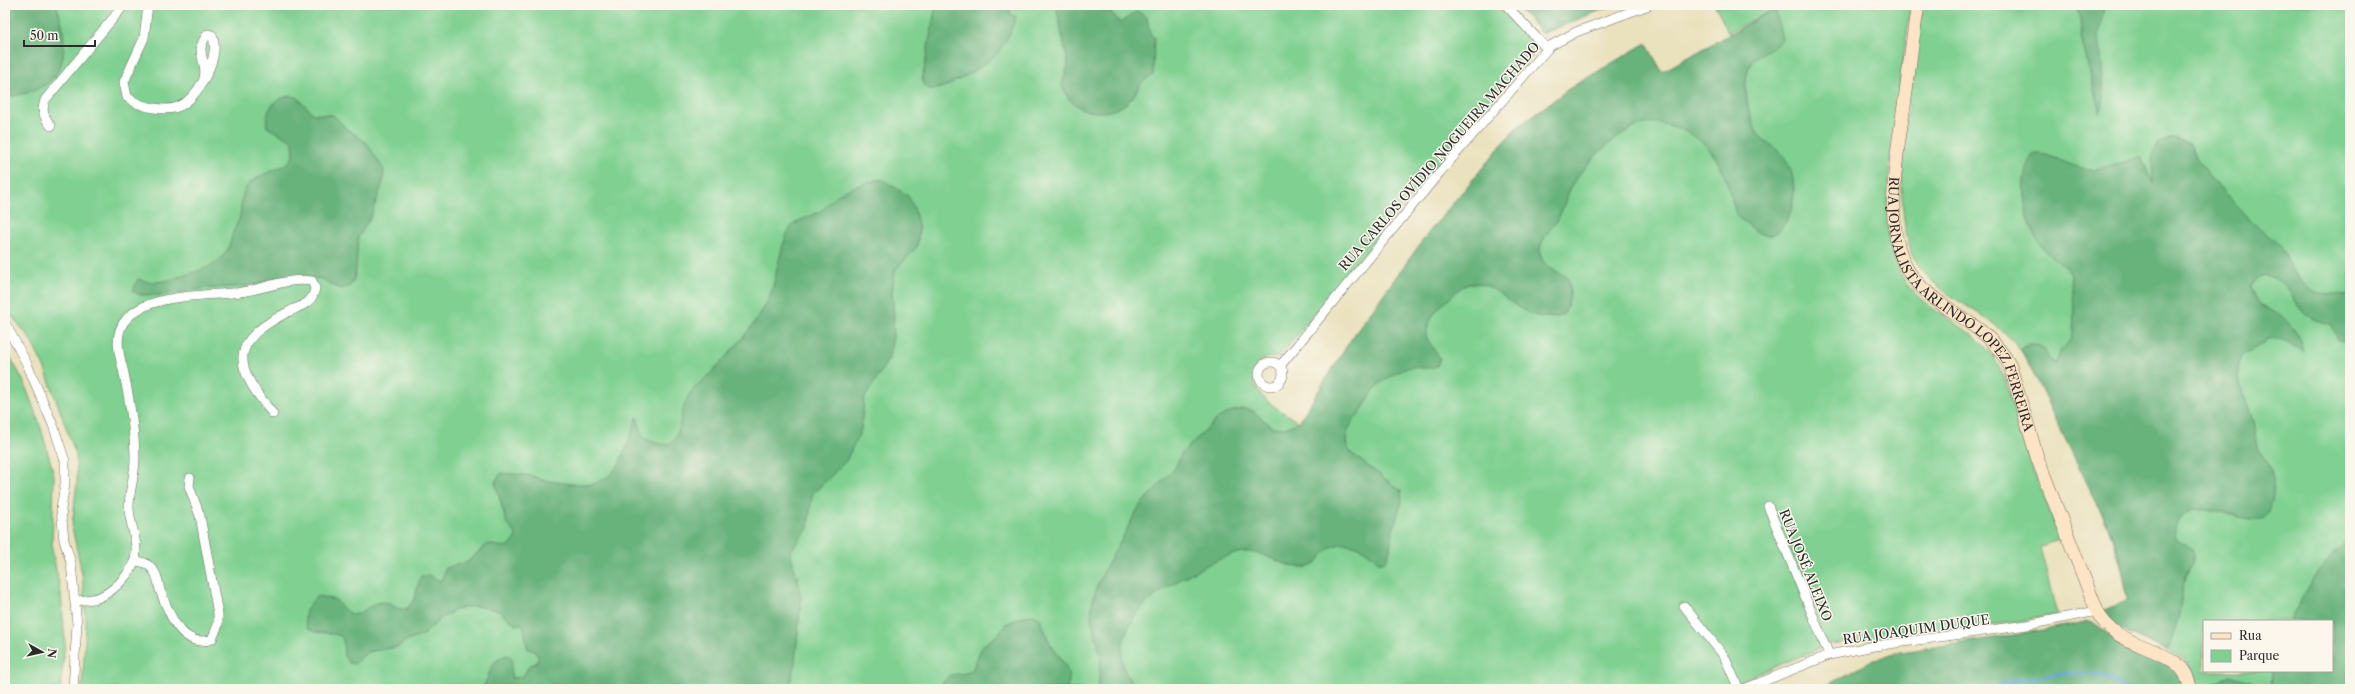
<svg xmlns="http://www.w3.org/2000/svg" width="2355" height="694" viewBox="0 0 2355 694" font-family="'Libre Caslon Text',serif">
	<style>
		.green { fill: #7fd091; stroke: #557e5e; fill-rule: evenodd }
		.forest { fill: #67b27b; stroke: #496e53 }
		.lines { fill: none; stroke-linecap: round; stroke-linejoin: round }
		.stream { stroke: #5fa3d4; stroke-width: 3 }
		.street-casing { stroke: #6e6b5e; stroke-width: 10 }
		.secondary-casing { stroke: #6e6b5e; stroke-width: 14 }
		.street { stroke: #fff; stroke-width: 9 }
		.secondary { stroke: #fee4c6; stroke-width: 13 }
		.labels { text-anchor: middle; stroke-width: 3; stroke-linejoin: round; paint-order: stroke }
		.street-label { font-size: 13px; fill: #2b2b2b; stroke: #fbf7ec }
	</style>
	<rect width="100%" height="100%" fill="#fbf7ec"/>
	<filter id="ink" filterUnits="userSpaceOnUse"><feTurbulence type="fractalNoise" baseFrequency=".025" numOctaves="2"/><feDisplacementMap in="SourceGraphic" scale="8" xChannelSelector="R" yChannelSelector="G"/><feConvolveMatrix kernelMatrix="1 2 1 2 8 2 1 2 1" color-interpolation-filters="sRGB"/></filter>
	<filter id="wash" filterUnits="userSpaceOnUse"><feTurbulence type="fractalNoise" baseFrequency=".012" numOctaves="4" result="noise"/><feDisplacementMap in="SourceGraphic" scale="16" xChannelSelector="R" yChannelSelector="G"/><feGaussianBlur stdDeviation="0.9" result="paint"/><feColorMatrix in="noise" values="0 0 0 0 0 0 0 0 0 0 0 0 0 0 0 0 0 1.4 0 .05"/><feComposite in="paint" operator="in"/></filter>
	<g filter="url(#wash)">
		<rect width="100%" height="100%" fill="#eae1bd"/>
		<path class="green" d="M 5,5 L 1496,5 L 1538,50 L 1428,175 L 1279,358 C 1272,356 1263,358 1259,364 C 1239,391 1282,411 1299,422 L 1352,338 L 1429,232 L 1515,129 L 1570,88 L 1646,43 L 1662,72 L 1769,12 L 1728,32 L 1715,5 L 1778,5 L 1779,7 L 1783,5 L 1911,5 C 1904,57 1895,109 1890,161 C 1888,189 1884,220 1891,248 C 1895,263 1901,277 1911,289 C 1933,316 1972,326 1992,355 C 2009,380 2015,415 2024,443 C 2035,476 2048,507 2061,539 L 2040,547 L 2057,615 L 1975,628 L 1830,644 L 1721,689 L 82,689 L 86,622 L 82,574 L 72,527 L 77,481 L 76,455 L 45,369 L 29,337 L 5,308 Z
			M 1923,5 L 2350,5 L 2350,689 L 2196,689 C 2194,652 2169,655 2144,640 C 2130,631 2117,621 2103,611 L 2128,599 C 2117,531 2082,470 2051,409 C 2039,385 2029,356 2009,337 C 1980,307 1931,295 1913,255 C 1887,198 1914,69 1923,5 ZM 2204,621 L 2332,621 L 2332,671 L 2204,671 Z
			M 5,348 L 23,380 L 41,428 L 54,475 L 52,549 L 61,594 L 65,643 L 60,689 L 5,689 Z"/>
		<path class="forest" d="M 5,5 L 57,5 C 58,13 62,21 63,29 C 69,76 48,92 5,97 Z
			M 936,5 L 1010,5 L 1010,14 L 1016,16 C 1012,29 1007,41 998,52 C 990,62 943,93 930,89 C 925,88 924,84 922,80 Z
			M 1056,5 L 1102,5 L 1100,8 C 1111,10 1113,14 1120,23 L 1137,11 L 1147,18 L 1150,34 L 1154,37 L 1153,75 C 1150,77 1146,79 1143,82 C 1137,87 1135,97 1128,102 C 1106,120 1070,114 1062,85 L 1068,64 Z
			M 1516,5 L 1614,5 L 1542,34 Z
			M 2076,5 L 2104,5 L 2099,35 L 2104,94 L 2100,114 L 2081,37 L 2080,19 Z
			M 1775,9 L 1782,39 C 1773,52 1755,51 1749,67 C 1742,85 1748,115 1757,132 C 1763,142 1774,145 1781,153 C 1798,171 1798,208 1782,227 C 1770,243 1758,234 1746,223 C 1744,221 1740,220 1738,217 C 1734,211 1732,200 1730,193 C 1726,177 1719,160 1708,148 C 1695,134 1678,127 1660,123 C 1630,118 1586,161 1572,185 C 1566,196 1564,209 1557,220 C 1551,230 1536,244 1541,257 C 1545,269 1559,271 1568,278 C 1572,291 1570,305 1562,316 C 1516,329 1494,267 1462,287 C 1457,290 1453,296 1449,299 C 1435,310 1428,319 1426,337 L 1440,359 L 1437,366 C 1426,371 1415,365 1407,368 C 1396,373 1381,380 1374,390 C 1369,397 1366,404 1361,411 C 1350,425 1340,437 1351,453 L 1401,491 L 1402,501 L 1393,530 L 1389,554 L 1385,562 L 1378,562 C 1365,547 1343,535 1325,552 C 1320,558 1317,566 1307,567 C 1284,570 1267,550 1243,552 C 1219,555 1154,591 1139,611 C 1120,634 1113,668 1138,689 L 1098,689 L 1101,657 L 1091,617 L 1092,605 L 1096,588 L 1105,569 L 1140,505 L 1175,468 L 1182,453 L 1218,418 L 1232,411 L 1244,409 L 1253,411 L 1272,427 L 1285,428 L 1299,422 L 1352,338 L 1393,281 L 1429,232 L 1515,129 L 1570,88 L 1646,43 L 1662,72 Z
			M 289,96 L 297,97 L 313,114 L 333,115 L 347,129 L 366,142 L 384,170 L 383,182 L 371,216 L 358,238 L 356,268 L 354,280 L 349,287 L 340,289 L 322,279 L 300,276 L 247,286 L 200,289 L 162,295 L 140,295 L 133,291 L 138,279 C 153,285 166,281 182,276 C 198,271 216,267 226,252 C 230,247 231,238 233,232 C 235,227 239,221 240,216 C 242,204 240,194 249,184 C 264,168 303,170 292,141 L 267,127 C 265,111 273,99 289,96 Z
			M 2173,138 L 2190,144 L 2197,160 L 2223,191 L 2246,216 L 2278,244 L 2299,279 L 2309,289 L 2319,293 L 2350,295 L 2350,344 L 2338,340 L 2332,325 C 2324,322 2315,321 2308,316 C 2287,300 2298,285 2264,275 L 2257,279 L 2251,286 C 2255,312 2269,305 2284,319 C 2294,328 2303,340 2304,353 C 2293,343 2282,337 2266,339 L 2262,344 L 2241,356 C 2233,381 2247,399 2253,422 C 2256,431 2256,441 2259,449 C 2261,456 2268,461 2270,467 C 2275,478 2274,501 2269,512 C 2258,537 2196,488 2178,520 C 2174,528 2174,533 2177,540 L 2192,549 L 2194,555 L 2193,563 L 2185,576 L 2178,619 L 2168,650 L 2116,628 L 2103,611 L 2128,599 L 2119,554 L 2111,532 L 2021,349 L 2029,344 C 2040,345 2046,349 2049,360 L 2056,363 C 2058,359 2058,355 2060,352 C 2063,346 2070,343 2072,337 C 2075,328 2074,282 2070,273 C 2065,263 2050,257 2043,248 C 2026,227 2014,176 2034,154 C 2050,153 2063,163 2078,167 C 2099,173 2121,163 2141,156 L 2153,184 L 2152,155 L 2158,143 Z
			M 882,179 L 908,196 L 914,208 L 919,229 L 917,247 L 895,270 L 892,293 L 894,315 L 893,337 L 889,358 L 864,399 L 861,430 L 846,461 L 812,495 L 808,528 L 790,552 L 799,584 L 801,602 L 795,662 L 789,689 L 481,689 C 493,675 486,662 507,655 L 512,658 L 511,678 L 522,677 L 530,665 L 535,664 L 539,657 L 535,651 L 528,649 C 524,640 527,633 522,624 L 516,625 L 499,611 L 487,608 L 474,606 L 455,610 L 440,619 L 423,635 L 404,642 L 398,647 L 367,652 L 355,664 L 349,663 L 344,656 L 343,638 C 333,630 319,636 308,629 C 301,615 307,605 318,596 L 336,600 C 359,631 362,602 384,602 C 393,603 395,611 407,609 L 414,599 L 421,576 L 428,575 L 440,581 L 444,575 L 445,568 L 467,562 L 488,544 C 501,546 513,552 516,534 L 507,524 L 495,482 L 501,473 L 533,476 L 542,480 L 571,484 L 594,484 L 609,476 L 618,466 L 629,441 L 637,417 L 643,437 C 688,462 674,418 689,395 C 694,387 703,381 710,374 C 731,351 756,326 769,298 C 777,280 780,240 792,226 C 799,219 810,217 819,212 C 827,207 831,198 839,194 C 851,187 868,182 882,179 Z
			M 2350,542 L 2350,689 L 2271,689 L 2272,671 L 2332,671 L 2332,621 L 2290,621 C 2302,597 2325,553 2350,542 Z
			M 1033,615 L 1040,618 C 1043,626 1046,634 1049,641 C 1057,656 1075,670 1067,689 L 937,689 L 950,675 L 967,673 L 973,669 L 982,646 L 999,634 L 1006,624 L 1023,616 Z
			M 2086,622 L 2094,624 L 2126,647 L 2166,663 L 2178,671 L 2184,689 L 1820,689 L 1874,660 L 1894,653 L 2020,634 Z
			M 2229,675 L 2251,681 L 2252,689 L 2205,689 Z"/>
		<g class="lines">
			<path class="stream" d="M 1985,689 C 2014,680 2072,667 2101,676 C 2110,678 2118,684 2125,689"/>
		</g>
	</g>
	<g filter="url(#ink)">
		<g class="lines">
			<defs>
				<path id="street" d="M 148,5 L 144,38 L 124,82 L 127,97 C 140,108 171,114 185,103 C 201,91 221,54 212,35 L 208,34 C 192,53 209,60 204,78
					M 1506,5 L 1547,49
					M 51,126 C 44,117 41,111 45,100 L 124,5
					M 5,323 L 27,364 L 53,425 L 65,461 L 65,484 L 61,509 L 64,540 L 71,563 L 77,624 L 73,689
					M1259 374a12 12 0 1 1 24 0a12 12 0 1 1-24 0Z
					M 1280,366 L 1440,172 L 1550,46 L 1576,32 L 1649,5
					M 1768,506 L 1829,655
					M 135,561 C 142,561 148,563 153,570 C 158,575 158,583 160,590 C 168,612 182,650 212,639 L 218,625 L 218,614 L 200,516 L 189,486 L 190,478
					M 76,601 C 84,600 92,600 100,597 C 115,590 136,570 136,552 C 137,537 129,522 129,507 C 129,491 135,475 135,459 C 135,431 129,397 123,369 C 119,355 114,336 124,322 C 144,294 200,296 232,293 C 258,292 284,277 312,281 L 315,288 C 313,302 304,305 292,310 C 229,341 231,363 273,414
					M 1684,606 L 1724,656 L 1739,689
					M 1744,689 L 1829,655 L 1874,646 L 2027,625 L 2097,611"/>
				<g id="secondary">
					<path id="s1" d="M 1918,5 C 1913,34 1910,63 1906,92 C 1899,143 1878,237 1914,279 C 1944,315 1986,321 2010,366 L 2038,460 L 2097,611 C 2118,655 2186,643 2190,689"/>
				</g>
			</defs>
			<use href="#street" class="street-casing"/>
			<use href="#secondary" class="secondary-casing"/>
			<use href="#street" class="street"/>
			<use href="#secondary" class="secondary"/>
		</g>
	</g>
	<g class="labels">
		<g class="street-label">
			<text transform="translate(1439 156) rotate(-49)" y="5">RUA CARLOS OVÍDIO NOGUEIRA MACHADO</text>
			<text dy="5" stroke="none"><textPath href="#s1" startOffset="326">RUA JORNALISTA ARLINDO LOPEZ FERREIRA</textPath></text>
			<text transform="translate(1806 565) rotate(68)" y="5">RUA JOSÉ ALEIXO</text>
			<text transform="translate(1916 629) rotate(-8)" y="5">RUA JOAQUIM DUQUE</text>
		</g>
	</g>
	<rect width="2355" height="694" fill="none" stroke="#fbf7ec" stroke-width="20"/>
	<rect x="2203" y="620" width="130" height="52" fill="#fbf7ec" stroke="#a8a59f"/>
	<rect x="2211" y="633" width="20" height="6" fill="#fee4c6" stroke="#a8a59f"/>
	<text x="2239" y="640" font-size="12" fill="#2b2b2b">Rua</text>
	<rect x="2211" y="650" width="20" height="12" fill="#7fd091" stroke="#a8a59f"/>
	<text x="2239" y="660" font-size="12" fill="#2b2b2b">Parque</text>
	<g transform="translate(42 652) rotate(98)" stroke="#fbf7ec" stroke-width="3" paint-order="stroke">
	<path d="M0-3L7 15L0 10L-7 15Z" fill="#2b2b2b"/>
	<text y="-6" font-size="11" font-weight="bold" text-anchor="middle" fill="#2b2b2b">N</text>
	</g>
	<path d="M24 40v6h71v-6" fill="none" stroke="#2b2b2b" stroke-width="2"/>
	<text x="30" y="40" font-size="12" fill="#2b2b2b" stroke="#fbf7ec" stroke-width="3" paint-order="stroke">50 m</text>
</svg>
